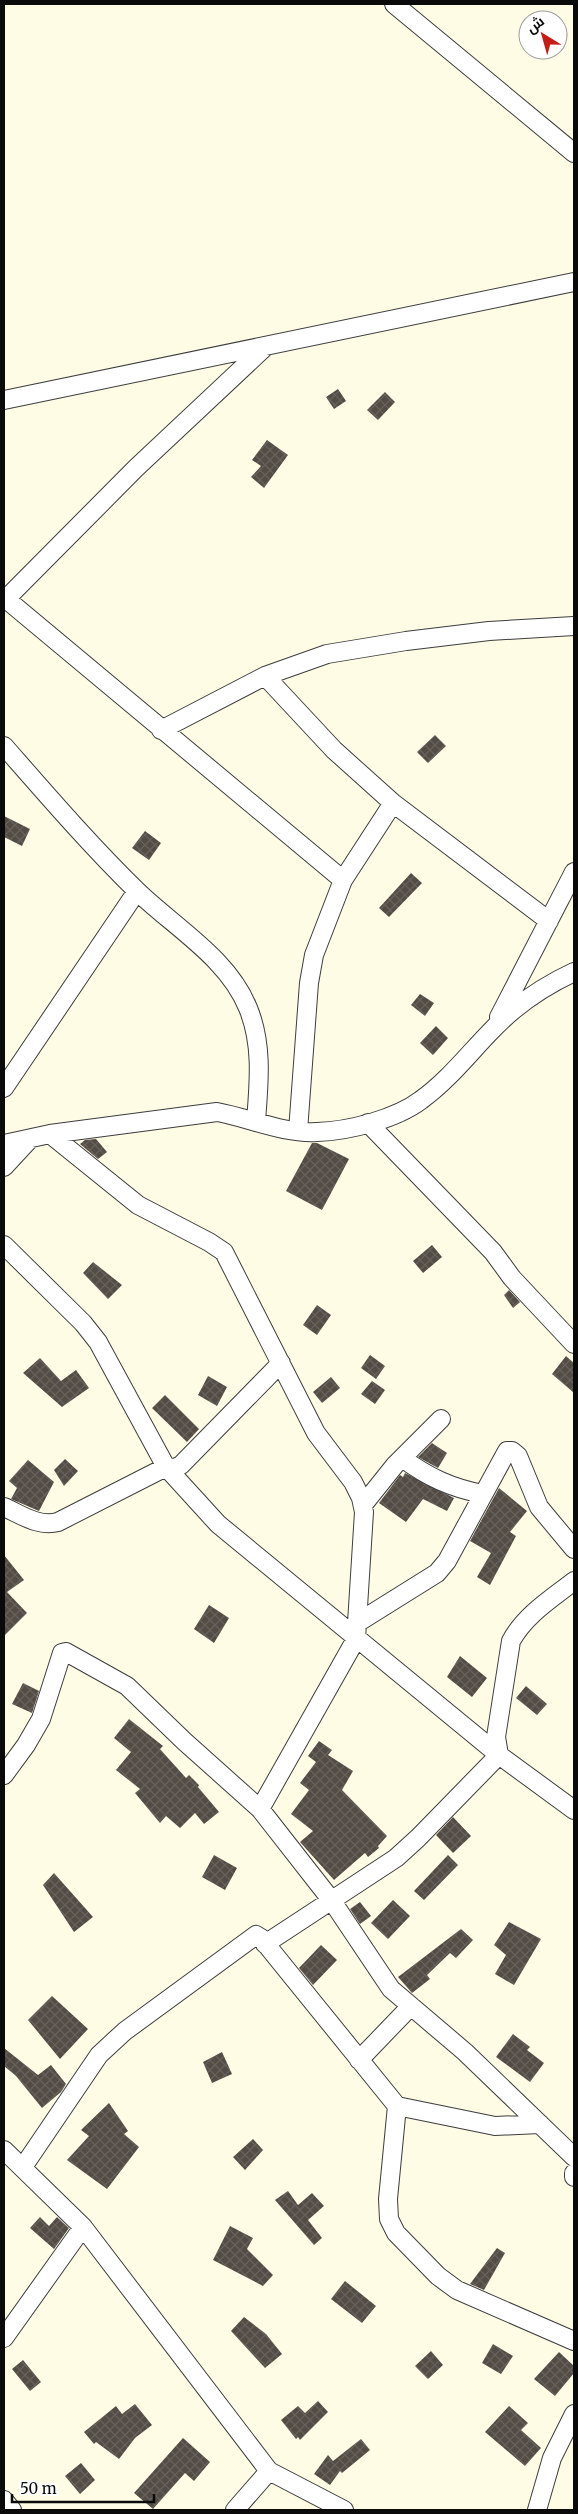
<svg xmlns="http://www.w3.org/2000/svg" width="578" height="2514" viewBox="0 0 578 2514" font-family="Merriweather,Cairo,serif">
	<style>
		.building { fill: url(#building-cross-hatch) }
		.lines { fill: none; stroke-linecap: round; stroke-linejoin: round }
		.street-casing { stroke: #3d3d3d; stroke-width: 20 }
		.street { stroke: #fff; stroke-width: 18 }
	</style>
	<defs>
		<pattern id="building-cross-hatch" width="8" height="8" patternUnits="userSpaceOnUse" patternTransform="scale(1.25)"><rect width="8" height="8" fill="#534c45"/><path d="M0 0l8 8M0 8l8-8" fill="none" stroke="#67615c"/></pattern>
	</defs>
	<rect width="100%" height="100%" fill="#fffce6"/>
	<path class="building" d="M 338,389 L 346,401 L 334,409 L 326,397 Z
		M 385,392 L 395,402 L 378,420 L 367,410 Z
		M 267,440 L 288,455 L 264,488 L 251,477 L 261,466 L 252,460 Z
		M 435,735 L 446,746 L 428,763 L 417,752 Z
		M 4,816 L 30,829 L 22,846 L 4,837 Z
		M 145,831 L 161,843 L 149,860 L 132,848 Z
		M 411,873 L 422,883 L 389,917 L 379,908 Z
		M 420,994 L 434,1003 L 425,1016 L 411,1005 Z
		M 436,1026 L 448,1038 L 433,1055 L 420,1043 Z
		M 96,1139 L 107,1152 L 98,1159 L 80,1144 L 85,1140 Z
		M 312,1143 L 317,1143 L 349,1159 L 322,1210 L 286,1191 Z
		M 432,1245 L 442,1257 L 423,1273 L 413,1261 Z
		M 93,1262 L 122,1285 L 108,1299 L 83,1273 Z
		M 509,1290 L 520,1302 L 513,1308 L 504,1295 Z
		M 317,1305 L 331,1315 L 317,1335 L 303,1325 Z
		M 370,1355 L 385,1366 L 376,1379 L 361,1368 Z
		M 566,1356 L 574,1363 L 574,1393 L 552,1374 Z
		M 40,1358 L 61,1381 L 76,1370 L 89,1388 L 62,1407 L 23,1373 Z
		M 208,1376 L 227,1387 L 217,1406 L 198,1395 Z
		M 331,1377 L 340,1388 L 322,1403 L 313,1392 Z
		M 372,1381 L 385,1390 L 375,1404 L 361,1394 Z
		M 165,1395 L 199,1429 L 187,1442 L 152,1408 Z
		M 432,1443 L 447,1453 L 438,1468 L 418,1457 Z
		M 65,1459 L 78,1471 L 64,1486 L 54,1470 Z
		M 28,1460 L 54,1482 L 39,1511 L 11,1499 L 17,1488 L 9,1481 Z
		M 405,1473 L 454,1498 L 447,1511 L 423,1499 L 406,1522 L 379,1503 L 400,1475 L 403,1477 Z
		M 499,1488 L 527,1511 L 510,1532 L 516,1536 L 490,1585 L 477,1577 L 491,1553 L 470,1541 Z
		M 4,1555 L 24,1580 L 7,1592 L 27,1613 L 4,1636 Z
		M 209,1605 L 229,1618 L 214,1643 L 194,1629 Z
		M 460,1656 L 487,1678 L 472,1697 L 447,1677 Z
		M 23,1683 L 39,1691 L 32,1713 L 12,1704 Z
		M 526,1686 L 547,1704 L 537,1715 L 516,1698 Z
		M 129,1719 L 163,1746 L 160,1749 L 186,1778 L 189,1775 L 199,1785 L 198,1787 L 219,1812 L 204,1824 L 195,1813 L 180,1828 L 166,1816 L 160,1823 L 135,1793 L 140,1789 L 116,1770 L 131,1752 L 114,1738 Z
		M 319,1741 L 332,1750 L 328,1755 L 353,1771 L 342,1790 L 387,1836 L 378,1846 L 379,1848 L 368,1857 L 365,1853 L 334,1880 L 300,1842 L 313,1831 L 291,1814 L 309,1790 L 300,1783 L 316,1762 L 308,1756 Z
		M 453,1817 L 471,1836 L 453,1853 L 436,1835 Z
		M 214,1855 L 237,1868 L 225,1890 L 202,1877 Z
		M 448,1855 L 458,1865 L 424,1900 L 414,1891 Z
		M 54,1873 L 93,1917 L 74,1932 L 43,1885 Z
		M 393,1900 L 410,1916 L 388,1939 L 371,1923 Z
		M 360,1902 L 371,1916 L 360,1924 L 350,1909 Z
		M 509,1922 L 541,1939 L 514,1985 L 495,1974 L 506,1955 L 494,1945 Z
		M 461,1929 L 473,1940 L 456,1958 L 450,1953 L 427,1975 L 430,1979 L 412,1993 L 398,1977 Z
		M 321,1945 L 337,1960 L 313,1985 L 299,1968 Z
		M 52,1996 L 88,2029 L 60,2059 L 28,2020 Z
		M 513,2034 L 530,2047 L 527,2050 L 544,2063 L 530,2082 L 496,2057 Z
		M 4,2048 L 38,2075 L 51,2065 L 66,2084 L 61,2092 L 42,2108 L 16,2076 L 4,2066 Z
		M 222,2052 L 232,2074 L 212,2083 L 203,2062 Z
		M 109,2103 L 128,2131 L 124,2134 L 139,2147 L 107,2189 L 67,2160 L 89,2136 L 81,2130 Z
		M 253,2139 L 263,2150 L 245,2170 L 233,2157 Z
		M 288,2191 L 298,2205 L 312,2193 L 324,2206 L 308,2220 L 322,2238 L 314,2245 L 275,2200 Z
		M 40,2217 L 49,2226 L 57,2217 L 69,2228 L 54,2249 L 30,2228 Z
		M 230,2226 L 253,2238 L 247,2249 L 273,2275 L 263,2286 L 213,2260 Z
		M 497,2248 L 505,2253 L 484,2290 L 470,2284 Z
		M 345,2281 L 376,2306 L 362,2323 L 331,2299 Z
		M 244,2317 L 266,2334 L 282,2354 L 265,2368 L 231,2331 Z
		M 493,2344 L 513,2356 L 501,2374 L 482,2363 Z
		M 431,2351 L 443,2365 L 428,2379 L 415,2366 Z
		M 559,2352 L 574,2366 L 574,2373 L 555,2396 L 534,2379 Z
		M 23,2360 L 41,2382 L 30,2391 L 12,2369 Z
		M 318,2401 L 328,2412 L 300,2440 L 298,2437 L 296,2439 L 281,2420 L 298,2406 L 305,2413 Z
		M 135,2404 L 152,2425 L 135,2438 L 119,2459 L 96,2442 L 94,2444 L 84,2432 L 116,2406 L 122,2414 Z
		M 509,2406 L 528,2423 L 521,2430 L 541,2448 L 525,2466 L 485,2432 Z
		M 183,2438 L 210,2462 L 194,2481 L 185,2473 L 153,2509 L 134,2493 Z
		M 361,2439 L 370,2450 L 342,2473 L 340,2471 L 330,2485 L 314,2474 L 328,2455 L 333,2461 Z
		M 81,2463 L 95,2480 L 80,2494 L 65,2476 Z"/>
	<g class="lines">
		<defs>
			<path id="street" d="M 394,4 L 574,153
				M 4,400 L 574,282
				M 4,596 L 6,599 L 136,468 L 265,347
				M 6,599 L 343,880
				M 265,676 L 334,750 L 393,803 L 549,921
				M 161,730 L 265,676 L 327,654 L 406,641 L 489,631 L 574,626
				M 4,746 C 47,795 90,845 137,891 C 174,927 228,958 248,1008 C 263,1044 259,1083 256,1121
				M 499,1017 L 574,872
				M 4,1088 L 137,891
				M 368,1123 L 493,1252 L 512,1278 L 574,1344
				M 298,1131 L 309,983 L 314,955 L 343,880 L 393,803
				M 50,1134 L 138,1205 L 209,1242 L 224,1252 L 316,1433 L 353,1482 L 361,1498 L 364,1512 L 356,1639 L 260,1809
				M 4,1144 L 50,1134 L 217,1112 C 250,1118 283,1134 317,1132 C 349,1131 396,1119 421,1100 C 449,1080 470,1052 494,1028 C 517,1004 544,986 574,972
				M 4,1167 L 30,1139
				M 4,1245 L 83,1323 L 98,1342 L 166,1467 L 218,1524 L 499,1755 L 574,1810
				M 402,1458 C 428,1477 451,1488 483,1494
				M 363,1505 L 395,1465 L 441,1419
				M 4,1507 C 22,1515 38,1527 58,1522 L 166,1467 L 175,1468 L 181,1465 L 281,1363
				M 357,1623 L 437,1573 L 447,1561 L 507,1451 L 512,1451 L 518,1456 L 539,1507 L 574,1549
				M 499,1755 L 496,1737 L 511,1641 C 525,1615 551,1599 574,1581
				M 4,1775 L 26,1745 L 41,1719 L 62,1653 L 66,1652 L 127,1686 L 184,1741 L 260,1809 L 332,1901 L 391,1989 L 465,2052 L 574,2157
				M 265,1944 L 396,1858 L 418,1838 L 499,1755
				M 359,2060 L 411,2006
				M 397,2106 L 388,2199 L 389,2219 L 396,2233 L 438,2276 L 457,2290 L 574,2341
				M 4,2150 L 83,2227 L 269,2471 L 344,2510
				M 23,2167 L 99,2055 L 125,2031 L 256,1935 L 261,1938 L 397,2106 L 495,2126 L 540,2124
				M 574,2173 L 574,2177
				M 4,2338 L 83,2227
				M 4,2500 L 12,2510
				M 235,2510 L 269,2471
				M 537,2510 L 552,2458 L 574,2414"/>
		</defs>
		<use href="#street" class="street-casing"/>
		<use href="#street" class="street"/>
	</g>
	<rect width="578" height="2514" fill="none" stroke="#0a0a0a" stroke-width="10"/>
	<g transform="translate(543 35) rotate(323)"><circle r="24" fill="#ffffff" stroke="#9d9d9d"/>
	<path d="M0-4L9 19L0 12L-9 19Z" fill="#c51c16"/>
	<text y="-8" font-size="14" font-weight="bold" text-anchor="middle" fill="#0a0a0a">ش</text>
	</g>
	<path d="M12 2494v8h142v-8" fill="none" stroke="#0a0a0a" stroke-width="2.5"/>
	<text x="20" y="2494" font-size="15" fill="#0a0a0a" stroke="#ffffff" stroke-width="4" paint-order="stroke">50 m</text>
</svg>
